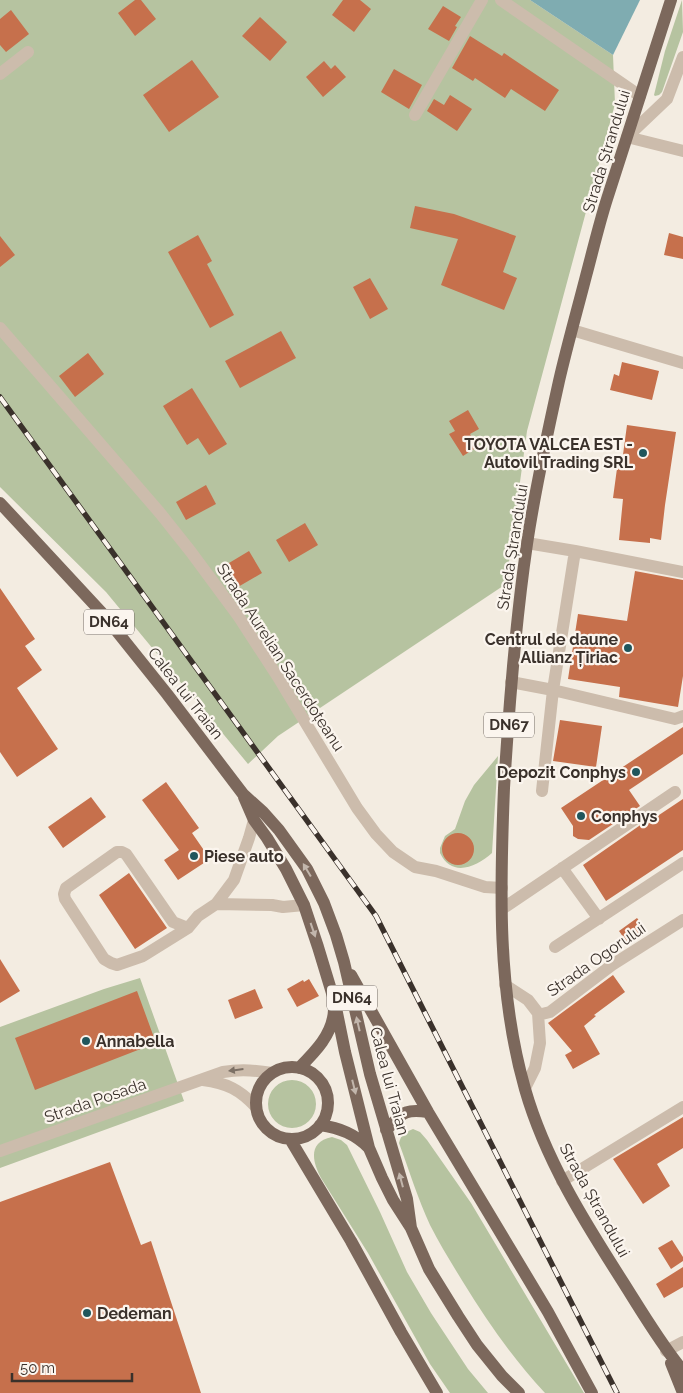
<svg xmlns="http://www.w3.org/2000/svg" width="683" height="1393" viewBox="0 0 683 1393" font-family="Raleway,sans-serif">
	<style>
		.green { fill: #b6c3a0 }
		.water { fill: #7facb1 }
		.building { fill: #c6704c }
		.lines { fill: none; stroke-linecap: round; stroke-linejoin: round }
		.minor { stroke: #ccbcac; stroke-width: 12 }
		.major { stroke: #7c685c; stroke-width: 12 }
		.rail-casing { stroke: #3a312b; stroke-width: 5.5 }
		.rail { stroke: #fbf5ee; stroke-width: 4; stroke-dasharray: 11; stroke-linecap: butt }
		.oneway { fill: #c2b6ac }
		.oneway2 { fill: #7c7065 }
		.poi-dot { fill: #20565c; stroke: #fbf5ee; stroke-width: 2 }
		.labels { text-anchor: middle; stroke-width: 4.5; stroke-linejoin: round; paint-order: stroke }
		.shield { fill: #fbf5ee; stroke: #746c66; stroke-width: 1 }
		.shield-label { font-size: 15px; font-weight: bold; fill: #3a312b }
		.street-label { font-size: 16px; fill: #3a312b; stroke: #fbf5ee }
		.poi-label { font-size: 16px; font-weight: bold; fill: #3a312b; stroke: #fbf5ee; text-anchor: start }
	</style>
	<rect width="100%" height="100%" fill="#f3ece1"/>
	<path class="green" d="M 0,0 L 530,0 L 613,55 L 615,104 L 527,431 L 506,584 L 278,736 L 248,764 L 106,592 L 0,487 Z
		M 682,0 L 683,32 L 662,92 L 659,95 L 655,96 L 654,95 L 665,51 Z
		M 498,756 L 492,853 C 476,867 452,878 440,853 L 440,848 L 445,836 L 455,829 L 465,801 L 474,785 Z
		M 140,978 L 184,1101 L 0,1168 L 0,1027 L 104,989 Z
		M268 1104a24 24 0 1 1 48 0a24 24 0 1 1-48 0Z
		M 413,1129 L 420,1132 L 427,1140 L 471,1203 L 584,1393 L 545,1393 C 513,1359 487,1321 463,1282 C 452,1264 440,1245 430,1225 C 418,1199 409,1170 399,1143 C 401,1135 405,1132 413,1129 Z
		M 332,1137 L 341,1140 L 347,1145 L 380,1212 L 407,1272 L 431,1313 L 468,1369 L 488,1393 L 450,1393 L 430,1364 L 368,1253 L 321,1178 C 312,1161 308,1142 332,1137 Z"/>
	<path class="water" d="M 530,0 L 640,0 L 613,55 Z"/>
	<path class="building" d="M 135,0 L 141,0 L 156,19 L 135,36 L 118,13 Z
		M 343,0 L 360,0 L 371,9 L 354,32 L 332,15 Z
		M 443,6 L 461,17 L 455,26 L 457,27 L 449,41 L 428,29 Z
		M 11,10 L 29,34 L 6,52 L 0,45 L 0,19 Z
		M 260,17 L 287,42 L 270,61 L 242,36 Z
		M 470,36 L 502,56 L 504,53 L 559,90 L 545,111 L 511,89 L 505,98 L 475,78 L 473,81 L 452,68 Z
		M 192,60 L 219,97 L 169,132 L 143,95 Z
		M 324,61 L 331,69 L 335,65 L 346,77 L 323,97 L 306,77 Z
		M 394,69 L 422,85 L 409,109 L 381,92 Z
		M 450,95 L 472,109 L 457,131 L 427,111 L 434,99 L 444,105 Z
		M 415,206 L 454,214 L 516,236 L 503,272 L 517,278 L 504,310 L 441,285 L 458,239 L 410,228 Z
		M 669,233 L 683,237 L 683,259 L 664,255 Z
		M 198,235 L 212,261 L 207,264 L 234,315 L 210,328 L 168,252 Z
		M 0,236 L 15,255 L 0,267 Z
		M 370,278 L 388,309 L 370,319 L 353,287 Z
		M 281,331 L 296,358 L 240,388 L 225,361 Z
		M 88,353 L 104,374 L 75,397 L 59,376 Z
		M 622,362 L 659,371 L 652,400 L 610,390 L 614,374 L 619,376 Z
		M 192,388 L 227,444 L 209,455 L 198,438 L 187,445 L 163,406 Z
		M 468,410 L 479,429 L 470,434 L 477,447 L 463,456 L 449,434 L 455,431 L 449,421 Z
		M 627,425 L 676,432 L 665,505 L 661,540 L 650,538 L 650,543 L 619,540 L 623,499 L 613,498 L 618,461 L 622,462 Z
		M 206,485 L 216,504 L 186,520 L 176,502 Z
		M 305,523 L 318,545 L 289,562 L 276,540 Z
		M 249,551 L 262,573 L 231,591 L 219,569 Z
		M 635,571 L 683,580 L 683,676 L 678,707 L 619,697 L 620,687 L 568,679 L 578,614 L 627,621 Z
		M 0,588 L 35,639 L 25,646 L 42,670 L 17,688 L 58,749 L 17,777 L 0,752 Z
		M 560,720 L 602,726 L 596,767 L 553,761 Z
		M 683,727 L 683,754 L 629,790 L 640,806 L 589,840 L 578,839 L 573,836 L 573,826 L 561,808 Z
		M 166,782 L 199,828 L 192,833 L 210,859 L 178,880 L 164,860 L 179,850 L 142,800 Z
		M 91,797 L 106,817 L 63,848 L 48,827 Z
		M 683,799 L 683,850 L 606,901 L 583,865 L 649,819 L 650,821 Z
		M442 849a16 16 0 1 1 32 0a16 16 0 1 1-32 0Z
		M 129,873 L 167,928 L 135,949 L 99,895 Z
		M 637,918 L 647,931 L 628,944 L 619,931 Z
		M 0,959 L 20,991 L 0,1003 Z
		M 613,975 L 625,992 L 594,1015 L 596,1016 L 584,1026 L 600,1054 L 573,1069 L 565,1055 L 572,1051 L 548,1023 Z
		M 309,979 L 319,996 L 297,1007 L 287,989 L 303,980 L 304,982 Z
		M 255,989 L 263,1008 L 235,1019 L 228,1000 Z
		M 137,991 L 156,1043 L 35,1090 L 15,1038 Z
		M 683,1117 L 683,1148 L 657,1164 L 670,1186 L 643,1204 L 613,1159 Z
		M 110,1162 L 141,1245 L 151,1241 L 201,1393 L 0,1393 L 0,1202 Z
		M 672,1240 L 683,1257 L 683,1261 L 671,1269 L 658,1248 Z
		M 683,1267 L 683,1287 L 664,1298 L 656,1284 Z"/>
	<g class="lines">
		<path class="minor" d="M 501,0 L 640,96
			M 0,74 L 28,52
			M 415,115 L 482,0
			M 627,137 L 667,99 L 683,57
			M 627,137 L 683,151
			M 0,328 L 160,513 L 191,552 L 239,617 L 278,677 L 357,808 L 376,834 L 393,852 L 415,867 L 436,871 L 485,887 L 502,888
			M 572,330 L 683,363
			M 527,543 L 575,551 L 553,690 L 542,791
			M 575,551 L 683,572
			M 511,682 L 553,690 L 675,719 L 683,716
			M 562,868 L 599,919
			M 216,904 L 272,905 L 283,907 L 304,905
			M 502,909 L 675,792
			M 188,928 L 173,922 L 126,854 L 122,852 L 117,852 L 66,888 L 64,894 L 65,899 L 104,959 L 111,963 L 117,965 L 143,956 L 188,928 L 198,916 L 216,904 L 234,880 L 249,838 L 254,820
			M 555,947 L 683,863
			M 505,985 L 528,1000 L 538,1013 L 542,1014 L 550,1012 L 612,965 L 683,920
			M 203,1080 C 227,1083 240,1090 256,1107
			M 525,1088 L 535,1068 L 540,1043 L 538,1013
			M 0,1151 L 223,1072 C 241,1069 255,1070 272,1073
			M 562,1181 L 683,1107
			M 666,1351 L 683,1342"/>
		<path class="major" d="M 671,0 C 650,67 628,133 607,199 C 599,224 593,250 586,276 C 577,311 567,346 559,381 C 547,435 535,489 527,544 C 515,625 509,706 504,788 C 500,889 497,991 525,1089 C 545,1159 584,1221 623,1282 C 642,1312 660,1343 683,1371
			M 0,503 L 103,614 L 167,694 L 243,794 L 263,812 L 279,830 L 307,869 L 324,903 L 336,935 L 344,962 L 370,1074 L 407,1199 L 411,1228
			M 244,797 L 254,820 L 267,838 L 286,869 L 304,905 L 318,947 L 335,1003 L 345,1052 L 369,1148 L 382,1178 L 393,1200 L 411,1228 L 429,1269 L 458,1316 L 477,1345 L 502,1376 L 519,1393
			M 351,975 L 428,1112 L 548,1312 L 592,1393
			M256 1103a36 36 0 1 1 72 0a36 36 0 1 1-72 0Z
			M 299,1068 C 315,1052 333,1034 334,1010
			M 320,1125 C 340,1128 355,1134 369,1148
			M 386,1130 C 402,1115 402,1108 428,1112
			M 290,1139 L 351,1241 L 401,1332 L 437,1393
			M 671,1363 L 683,1393"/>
		<defs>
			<path id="rail" d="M 0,397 L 376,916 L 617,1393"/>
		</defs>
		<use href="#rail" class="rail-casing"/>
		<use href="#rail" class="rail"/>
	</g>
	<defs><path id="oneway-solid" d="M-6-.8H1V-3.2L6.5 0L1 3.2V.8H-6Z" transform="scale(1.25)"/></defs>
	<g class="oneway">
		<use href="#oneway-solid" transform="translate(307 870) rotate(-121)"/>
		<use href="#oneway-solid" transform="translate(313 930) rotate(71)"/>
		<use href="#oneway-solid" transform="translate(358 1024) rotate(-103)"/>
		<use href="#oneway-solid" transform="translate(354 1087) rotate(76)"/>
		<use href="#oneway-solid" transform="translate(401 1180) rotate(-105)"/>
	</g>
	<use class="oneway2" href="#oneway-solid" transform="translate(236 1070) rotate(173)"/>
	<g class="poi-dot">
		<circle cx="643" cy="453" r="5"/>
		<circle cx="628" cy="648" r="5"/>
		<circle cx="636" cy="772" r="5"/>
		<circle cx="581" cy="816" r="5"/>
		<circle cx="194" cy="856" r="5"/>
		<circle cx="86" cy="1041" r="5"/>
		<circle cx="87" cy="1313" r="5"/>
	</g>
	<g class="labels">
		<g class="shield">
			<rect x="84" y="609.5" width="50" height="25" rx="4"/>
			<rect x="484" y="712.5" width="50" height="25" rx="4"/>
			<rect x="327" y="985.5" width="50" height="25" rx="4"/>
		</g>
		<g class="shield-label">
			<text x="109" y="627">DN64</text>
			<text x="509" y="730">DN67</text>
			<text x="352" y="1003">DN64</text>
		</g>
		<g class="street-label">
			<text transform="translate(606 151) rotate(-73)" y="6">Strada Ștrandului</text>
			<text transform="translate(512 547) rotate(-81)" y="6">Strada Ștrandului</text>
			<text transform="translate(281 657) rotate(57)" y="6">Strada Aurelian Sacerdoțeanu</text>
			<text transform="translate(186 693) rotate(52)" y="6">Calea lui Traian</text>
			<text transform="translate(596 959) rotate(-35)" y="6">Strada Ogorului</text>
			<text transform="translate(390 1081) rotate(75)" y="6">Calea lui Traian</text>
			<text transform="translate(95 1100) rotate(-19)" y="6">Strada Posada</text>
			<text transform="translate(595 1200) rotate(61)" y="6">Strada Ștrandului</text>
		</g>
		<g class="poi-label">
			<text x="633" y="450" text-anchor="end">TOYOTA VALCEA EST -<tspan x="633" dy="18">Autovil Trading SRL</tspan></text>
			<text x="618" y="645" text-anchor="end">Centrul de daune<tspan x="618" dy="18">Allianz Țiriac</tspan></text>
			<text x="626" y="778" text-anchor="end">Depozit Conphys</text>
			<text x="591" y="822">Conphys</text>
			<text x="204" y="862">Piese auto</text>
			<text x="96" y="1047">Annabella</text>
			<text x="97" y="1319">Dedeman</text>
		</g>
	</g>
	<path d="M12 1373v8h120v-8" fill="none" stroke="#3a312b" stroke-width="2.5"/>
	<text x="20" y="1373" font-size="15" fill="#3a312b" stroke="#fbf5ee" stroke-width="4" paint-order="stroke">50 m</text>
</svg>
